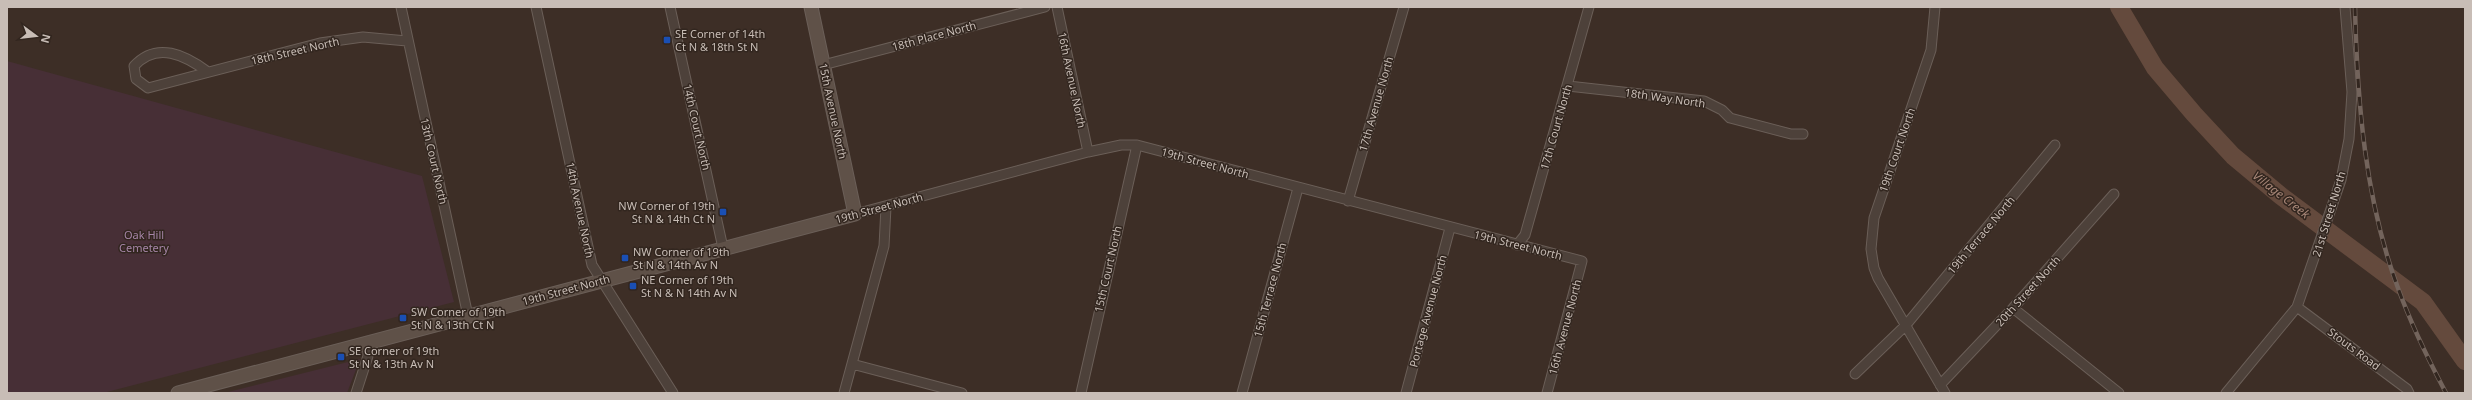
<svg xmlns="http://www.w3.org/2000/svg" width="2472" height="400" viewBox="0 0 2472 400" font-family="'Noto Sans',sans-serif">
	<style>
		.green { fill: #472f36 }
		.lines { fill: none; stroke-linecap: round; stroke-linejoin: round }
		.river { stroke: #644a3d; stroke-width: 18 }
		.street-casing { stroke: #6b5f58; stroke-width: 11 }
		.secondary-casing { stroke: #6b5f58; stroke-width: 15 }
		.street { stroke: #4d413a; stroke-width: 9 }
		.secondary { stroke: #5f5148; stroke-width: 13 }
		.rail-casing { stroke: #73645c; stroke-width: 4.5 }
		.rail { stroke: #32261f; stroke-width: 3; stroke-dasharray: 9; stroke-linecap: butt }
		.transit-dot { fill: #1a4fb4; stroke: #32261f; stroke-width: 1.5 }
		.labels { text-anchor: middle; stroke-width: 3; stroke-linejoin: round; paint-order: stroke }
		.poi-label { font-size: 11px; fill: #c8bdb6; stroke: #32261f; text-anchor: start }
		.street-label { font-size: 11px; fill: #c8bdb6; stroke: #32261f }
		.park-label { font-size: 11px; fill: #a685a7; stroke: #32261f }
		.water-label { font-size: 12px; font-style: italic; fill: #a98879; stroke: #32261f }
	</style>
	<rect width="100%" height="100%" fill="#3d2e26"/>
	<path class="green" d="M 7,61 L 422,176 L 454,302 L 103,393 L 7,393 Z
		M 360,359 L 347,393 L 224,393 Z"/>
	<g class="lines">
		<path class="river" d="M 2119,7 L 2155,68 L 2194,114 L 2233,156 L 2281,196 L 2423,302 L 2465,361"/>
		<defs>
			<path id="street" d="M 401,7 L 468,316
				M 536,7 L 592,265 L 673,393
				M 670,7 L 723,248
				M 1057,7 L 1088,152
				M 1935,7 L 1931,50 L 1874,218 L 1871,249 L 1874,268 L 1878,278 L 1945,393
				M 823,65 L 1045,7
				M 208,72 C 185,55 157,41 134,66 L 136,79 L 148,88 L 320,43 L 363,37 L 407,41
				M 1568,86 L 1704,101 L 1722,110 L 1730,118 L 1791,134 L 1803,134
				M 1348,201 L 1404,7
				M 855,214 L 1088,152 L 1121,145 L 1137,145 L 1582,261 L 1547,393
				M 1517,245 L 1525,235 L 1589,7
				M 2297,307 L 2407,389 L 2409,393
				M 2013,308 L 2119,393
				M 852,364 L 962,393
				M 1855,374 L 1906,325 L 2055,145
				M 1940,385 L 2013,308 L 2114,194
				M 356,393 L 368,356 L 367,343
				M 844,393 L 884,246 L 886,207
				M 1081,393 L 1137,145
				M 1242,393 L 1298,188
				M 1406,393 L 1450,228
				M 2226,393 L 2297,307 L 2341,180 L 2349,139 L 2352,92 L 2345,7"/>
			<path id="secondary" d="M 178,393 L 855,214 L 811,7"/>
		</defs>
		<use href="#street" class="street-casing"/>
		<use href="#secondary" class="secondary-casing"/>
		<use href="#street" class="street"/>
		<use href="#secondary" class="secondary"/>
		<defs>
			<path id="rail" d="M 2355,7 C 2357,100 2365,200 2398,288 C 2411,324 2428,359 2446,393"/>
		</defs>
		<use href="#rail" class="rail-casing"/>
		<use href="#rail" class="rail"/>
	</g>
	<g class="transit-dot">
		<rect x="663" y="36" width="8" height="8" rx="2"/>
		<rect x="719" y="208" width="8" height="8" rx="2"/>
		<rect x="621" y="254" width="8" height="8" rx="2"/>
		<rect x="629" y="282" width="8" height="8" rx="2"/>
		<rect x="399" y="314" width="8" height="8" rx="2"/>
		<rect x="337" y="353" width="8" height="8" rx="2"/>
	</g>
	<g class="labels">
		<g class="poi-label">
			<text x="675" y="38">SE Corner of 14th<tspan x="675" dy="13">Ct N &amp; 18th St N</tspan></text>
			<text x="715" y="210" text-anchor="end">NW Corner of 19th<tspan x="715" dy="13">St N &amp; 14th Ct N</tspan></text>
			<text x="633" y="256">NW Corner of 19th<tspan x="633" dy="13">St N &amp; 14th Av N</tspan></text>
			<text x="641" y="284">NE Corner of 19th<tspan x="641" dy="13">St N &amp; N 14th Av N</tspan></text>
			<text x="411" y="316">SW Corner of 19th<tspan x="411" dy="13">St N &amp; 13th Ct N</tspan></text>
			<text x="349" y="355">SE Corner of 19th<tspan x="349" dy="13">St N &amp; 13th Av N</tspan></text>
		</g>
		<g class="street-label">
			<text transform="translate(934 36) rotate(-15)" y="4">18th Place North</text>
			<text transform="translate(295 51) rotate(-13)" y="4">18th Street North</text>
			<text transform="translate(1072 80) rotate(78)" y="4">16th Avenue North</text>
			<text transform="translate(1665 98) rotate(8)" y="4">18th Way North</text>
			<text transform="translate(1376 104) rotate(-74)" y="4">17th Avenue North</text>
			<text transform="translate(833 111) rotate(78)" y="4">15th Avenue North</text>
			<text transform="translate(697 127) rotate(77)" y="4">14th Court North</text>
			<text transform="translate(1556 127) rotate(-74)" y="4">17th Court North</text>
			<text transform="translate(1897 150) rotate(-71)" y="4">19th Court North</text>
			<text transform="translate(434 161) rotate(77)" y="4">13th Court North</text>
			<text transform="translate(1205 163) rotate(15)" y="4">19th Street North</text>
			<text transform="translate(879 208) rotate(-15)" y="4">19th Street North</text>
			<text transform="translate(580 210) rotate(78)" y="4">14th Avenue North</text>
			<text transform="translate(2329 214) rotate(-73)" y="4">21st Street North</text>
			<text transform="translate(1981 235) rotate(-50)" y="4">19th Terrace North</text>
			<text transform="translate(1518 245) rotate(14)" y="4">19th Street North</text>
			<text transform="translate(1108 269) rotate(-77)" y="4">15th Court North</text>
			<text transform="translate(566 290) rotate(-15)" y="4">19th Street North</text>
			<text transform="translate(1270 290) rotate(-75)" y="4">15th Terrace North</text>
			<text transform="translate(2028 291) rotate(-48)" y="4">20th Street North</text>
			<text transform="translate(1428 311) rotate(-75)" y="4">Portage Avenue North</text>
			<text transform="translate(1565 327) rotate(-75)" y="4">16th Avenue North</text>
			<text transform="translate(2354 349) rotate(37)" y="4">Stouts Road</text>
		</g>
		<g class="park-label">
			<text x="144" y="239">Oak Hill<tspan x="144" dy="13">Cemetery</tspan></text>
		</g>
		<g class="water-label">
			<text transform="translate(2281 195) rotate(38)" y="4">Village Creek</text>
		</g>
	</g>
	<rect width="2472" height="400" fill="none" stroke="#c8bdb6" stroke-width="16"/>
	<g transform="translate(36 36) rotate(105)" stroke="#32261f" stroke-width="3" paint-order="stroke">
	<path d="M0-3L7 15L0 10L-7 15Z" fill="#c8bdb6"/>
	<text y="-6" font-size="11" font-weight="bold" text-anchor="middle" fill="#c8bdb6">N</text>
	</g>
</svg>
